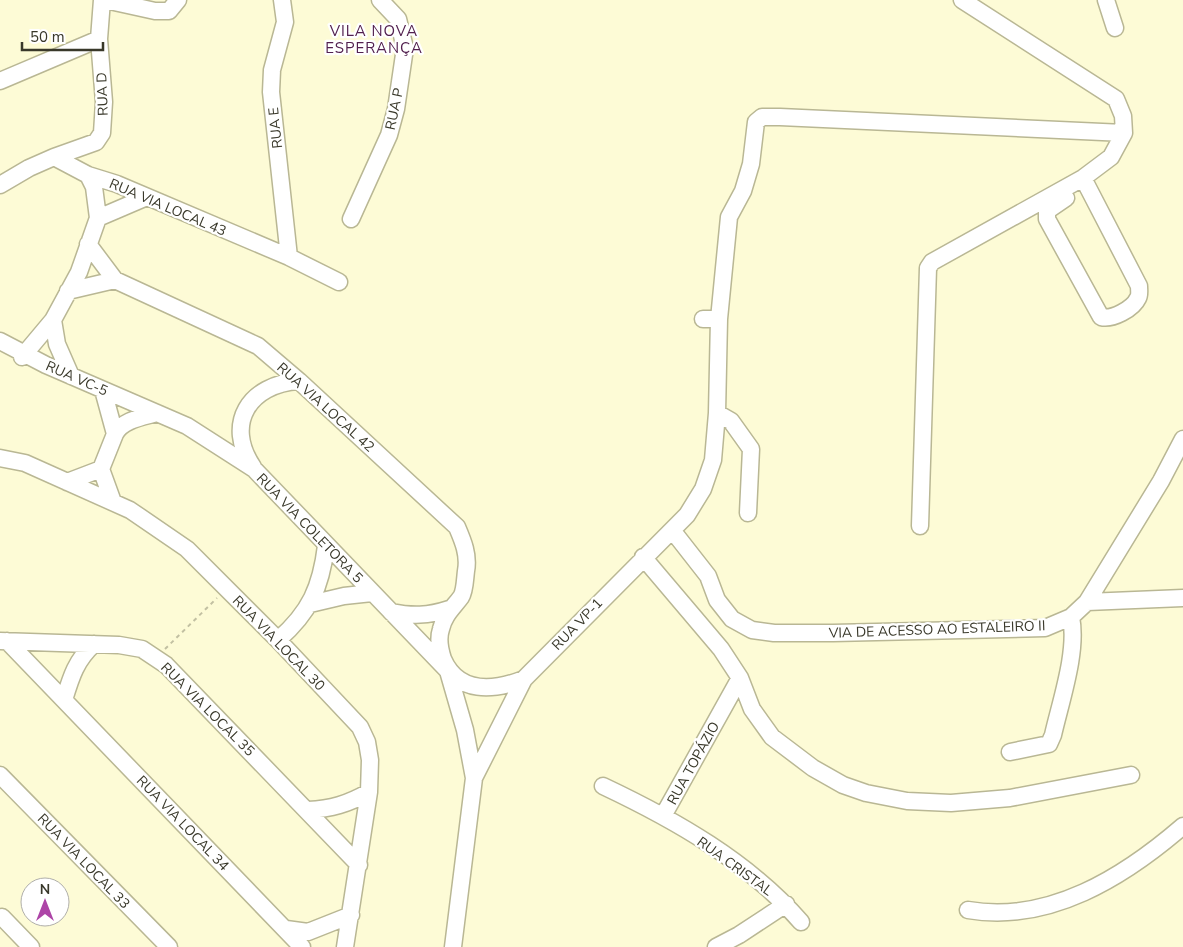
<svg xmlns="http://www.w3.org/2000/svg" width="1183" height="947" viewBox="0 0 1183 947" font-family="'Nunito Sans',sans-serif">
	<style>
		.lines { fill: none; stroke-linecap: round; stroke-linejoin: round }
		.minor-casing { stroke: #b9b794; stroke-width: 19 }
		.path { stroke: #c2c0a2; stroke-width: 2; stroke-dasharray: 4 4; stroke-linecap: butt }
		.minor { stroke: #fff; stroke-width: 16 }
		.labels { text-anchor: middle; stroke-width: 4.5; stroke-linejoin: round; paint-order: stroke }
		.street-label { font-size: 14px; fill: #39382a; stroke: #fff }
		.neighbourhood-label { font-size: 15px; letter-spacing: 1px; fill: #52204f; stroke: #fff }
	</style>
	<rect width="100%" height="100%" fill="#fdfbd6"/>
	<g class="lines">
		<defs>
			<path id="minor" d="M 105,0 L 155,11 L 169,11 L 178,0
				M 282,0 L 285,22 L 272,70 L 271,92 L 289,257
				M 1106,0 L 1115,28
				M 0,81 L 99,39
				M 54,157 L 96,142 L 102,133 L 104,102 L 99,39 L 102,0
				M 88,175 L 94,187 L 98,218
				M 0,185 L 29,168 L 54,157 L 88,175 L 117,184 L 289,257 L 339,282
				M 1066,198 L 1047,211 L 1047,219 L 1101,317 C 1112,320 1133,309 1138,298 C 1140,295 1139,290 1139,286 L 1083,178
				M 98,218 L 147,197
				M 351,219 L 389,135 L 396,109 L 405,48 L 398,19 L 380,0
				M 88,244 L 115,280 L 258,346 L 299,381 L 457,527 C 463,541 469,555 466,571 C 465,578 465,591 461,597 C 453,608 444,615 441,629 C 438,638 440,650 443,659 C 458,694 493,691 524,679
				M 68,291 L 115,280
				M 703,319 L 719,319
				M 53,320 L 57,344 L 71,376
				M 0,341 L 46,365 L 187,426 L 254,469 L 448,671 L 465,730 L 474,778
				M 22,357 L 53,320 L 79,272 L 98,218
				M 717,413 L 731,421 L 751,449 L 748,513
				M 115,434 C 122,420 143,417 157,413
				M 0,458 L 25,463 L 130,510 L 187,549 L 278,640 L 360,727 L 367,742 L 370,760 L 369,792 L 345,947
				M 253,467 C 224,424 249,384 299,381
				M 101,469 L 113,502
				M 67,482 L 101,469 L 115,434 L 103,390
				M 920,526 L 928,268 L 932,262 L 1083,178 L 1111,157 L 1124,133 L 1123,116 L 1116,99 L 962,0
				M 672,530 L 708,576 L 717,600 L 732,619 L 752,630 L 774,633 L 833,633 L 1045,628 L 1071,617 L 1087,602 L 1161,481 L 1183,439
				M 643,557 L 721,649 L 740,678 L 752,709 L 772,737 L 813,768 L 843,785 L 866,793 L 907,801 L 951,803 L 1010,798 L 1131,775
				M 1087,602 L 1183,598
				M 310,604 L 344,596 L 372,593
				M 391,612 C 412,616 428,616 449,609
				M 278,640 C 310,612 321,587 326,546
				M 0,641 L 119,645 L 142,649 L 166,665 L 359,865
				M 7,641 L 302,947
				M 64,700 C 71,677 76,660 94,644
				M 1010,752 L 1049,744 L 1053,735 C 1061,700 1078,651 1071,617
				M 0,775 L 169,947
				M 603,786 C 675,820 749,862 801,922
				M 308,810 C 331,809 348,804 369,792
				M 663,816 L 740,678
				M 968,910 C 1049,924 1124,877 1183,826
				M 2,917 L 31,947
				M 286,929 L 308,932 L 351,915
				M 453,947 L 474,778 L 524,679 L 687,515 L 703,489 L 713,460 L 717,413 L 719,319 L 729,217 L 743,191 L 751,164 L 756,122 L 762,117 L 780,117 L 1124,133
				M 716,947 L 739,935 L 786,904"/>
		</defs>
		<use href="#minor" class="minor-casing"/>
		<path class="path" d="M 165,649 L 217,598"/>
		<use href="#minor" class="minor"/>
	</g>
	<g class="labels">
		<g class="street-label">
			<text transform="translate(102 94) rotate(-92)" y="5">RUA D</text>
			<text transform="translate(394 109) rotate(-78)" y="5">RUA P</text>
			<text transform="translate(275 128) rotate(-96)" y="5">RUA E</text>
			<text transform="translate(168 207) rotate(23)" y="5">RUA VIA LOCAL 43</text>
			<text transform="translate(77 378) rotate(24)" y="5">RUA VC-5</text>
			<text transform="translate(326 407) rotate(42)" y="5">RUA VIA LOCAL 42</text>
			<text transform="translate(310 528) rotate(46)" y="5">RUA VIA COLETORA 5</text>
			<text transform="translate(577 624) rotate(-46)" y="5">RUA VP-1</text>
			<text transform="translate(937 629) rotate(-2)" y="5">VIA DE ACESSO AO ESTALEIRO II</text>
			<text transform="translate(279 643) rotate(46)" y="5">RUA VIA LOCAL 30</text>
			<text transform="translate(208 709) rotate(45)" y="5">RUA VIA LOCAL 35</text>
			<text transform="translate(693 763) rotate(-61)" y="5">RUA TOPÁZIO</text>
			<text transform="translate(183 823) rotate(46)" y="5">RUA VIA LOCAL 34</text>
			<text transform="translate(84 861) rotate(46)" y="5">RUA VIA LOCAL 33</text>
			<text transform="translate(735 866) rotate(36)" y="5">RUA CRISTAL</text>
		</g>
		<g class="neighbourhood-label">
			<text x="374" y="36">VILA NOVA<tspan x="374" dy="17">ESPERANÇA</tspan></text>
		</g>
	</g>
	<g transform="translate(45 902)"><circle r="24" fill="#ffffff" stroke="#b0afaa"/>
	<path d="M0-4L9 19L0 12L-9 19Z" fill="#ad45a7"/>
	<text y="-8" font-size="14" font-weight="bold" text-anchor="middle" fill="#39382a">N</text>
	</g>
	<path d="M22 42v8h81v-8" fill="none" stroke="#39382a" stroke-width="2.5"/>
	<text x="30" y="42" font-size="15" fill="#39382a" stroke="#ffffff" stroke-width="4" paint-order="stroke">50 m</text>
</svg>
